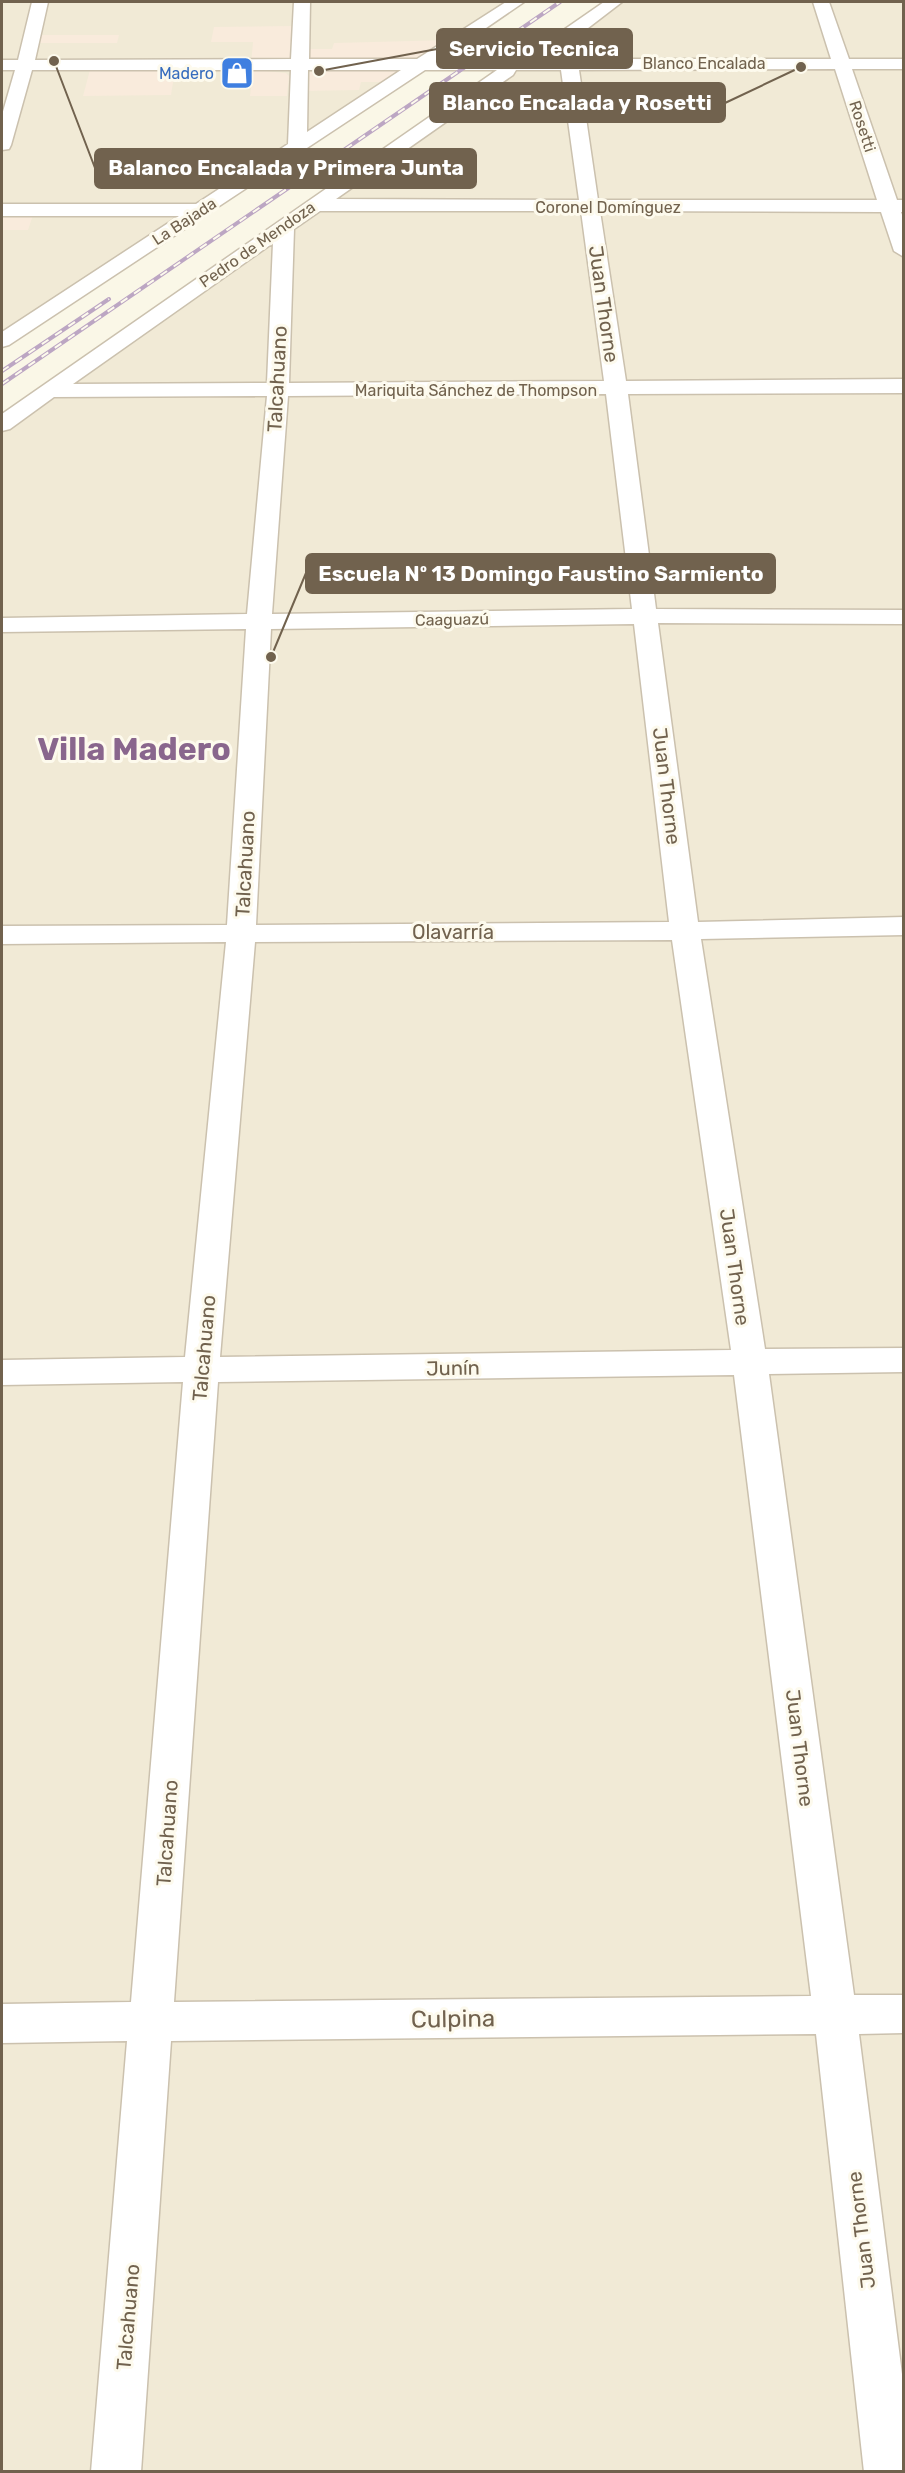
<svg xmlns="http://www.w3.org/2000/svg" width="905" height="2473" viewBox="0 0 905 2473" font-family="Rubik,sans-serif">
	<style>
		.residential { fill: #f1ead6 }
		.commercial { fill: #f9ebdc }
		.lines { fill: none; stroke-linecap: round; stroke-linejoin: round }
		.minor-casing { stroke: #cbc1ae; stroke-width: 3 }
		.minor { fill: #fff; fill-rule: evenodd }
		.rail-casing { stroke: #bca6c3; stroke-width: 4 }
		.rail { stroke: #fdfaed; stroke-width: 2; stroke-dasharray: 8; stroke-linecap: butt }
		.labels { text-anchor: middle; stroke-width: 6; stroke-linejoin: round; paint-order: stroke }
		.far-street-label { font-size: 16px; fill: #71624e; stroke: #fdfaed }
		.far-shop-label { font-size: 16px; fill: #366cbe; stroke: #fdfaed; text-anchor: end }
		.street-label { font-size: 20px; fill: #71624e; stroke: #fdfaed }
		.near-street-label { font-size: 24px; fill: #71624e; stroke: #fdfaed }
		.town-label { font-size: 32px; font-weight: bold; fill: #89668d; stroke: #fdfaed }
		.leader { fill: none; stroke: #71624e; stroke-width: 2 }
		.callout-dot { fill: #71624e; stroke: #fdfaed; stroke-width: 2 }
		.callout { fill: #71624e; stroke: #71624e; stroke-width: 2 }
		.callout-label { font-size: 21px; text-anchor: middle; font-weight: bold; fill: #fff }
	</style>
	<rect width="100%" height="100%" fill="#faf7e7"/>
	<path class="residential" d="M 2,2 L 508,2 L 2,333 Z
		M 619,2 L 903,2 L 903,2471 L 2,2471 L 2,428 L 295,219 L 518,69 L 580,67 L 584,28 L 596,16 Z"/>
	<path class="commercial" d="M 295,26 L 291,60 L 251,63 L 253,42 L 211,42 L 214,27 Z
		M 41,35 L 119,35 L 117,43 L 38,43 Z
		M 450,40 L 420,59 L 308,62 L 307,49 L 332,49 L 334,43 Z
		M 404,69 L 389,82 L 361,82 L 359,90 L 302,91 L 307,73 L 317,70 Z
		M 90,70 L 175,70 L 171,95 L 83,96 Z
		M 253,70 L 286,73 L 289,76 L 287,96 L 250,96 Z
		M 2,215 L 33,215 L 28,230 L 2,230 Z"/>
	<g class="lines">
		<defs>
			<path id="minor" d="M 32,2 L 48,2 L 35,60 L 291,59 L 294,2 L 310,2 L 309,59 L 417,59 L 506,2 L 524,2 L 441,59 L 561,59 L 565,29 L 604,2 L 622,2 L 579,35 L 578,59 L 831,59 L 813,2 L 829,2 L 849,59 L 904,59 L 904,69 L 852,69 L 897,200 L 904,200 L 904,212 L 901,212 L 904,220 L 904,257 L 894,251 L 881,212 L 600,211 L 626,381 L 904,379 L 904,393 L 628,394 L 656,609 L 904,610 L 904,624 L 658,623 L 698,922 L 904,917 L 904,935 L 701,939 L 765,1349 L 904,1348 L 904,1372 L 769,1374 L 854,1995 L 904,1995 L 904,2033 L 859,2034 L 904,2390 L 904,2472 L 864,2472 L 816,2034 L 171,2041 L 141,2472 L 91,2472 L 127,2041 L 2,2043 L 2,2004 L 131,2002 L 183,1382 L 2,1385 L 2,1360 L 185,1357 L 226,942 L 2,944 L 2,926 L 227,925 L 246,629 L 2,632 L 2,618 L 247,614 L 267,396 L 54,397 L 10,429 L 2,431 L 2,414 L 497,70 L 425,70 L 9,345 L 2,347 L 2,332 L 179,216 L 2,216 L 2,204 L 196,204 L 288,144 L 291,70 L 32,70 L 11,145 L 9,149 L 2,150 L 2,115 L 15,70 L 2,70 L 2,60 L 18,60 ZM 835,69 L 877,200 L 598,200 L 579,70 ZM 308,70 L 401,70 L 307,132 ZM 516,70 L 561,70 L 579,200 L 336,199 L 513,75 ZM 320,211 L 581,211 L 604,381 L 289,383 L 294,229 ZM 273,243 L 267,383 L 73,384 ZM 606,394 L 632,609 L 272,614 L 288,396 ZM 634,624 L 669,922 L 256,925 L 271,629 ZM 672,940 L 731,1350 L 220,1357 L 255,942 ZM 734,1375 L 811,1996 L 174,2002 L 218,1382 Z"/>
		</defs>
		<use href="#minor" class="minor-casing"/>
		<use href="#minor" class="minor"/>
		<defs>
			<path id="rail" d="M 2,371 L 109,299
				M 2,384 L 560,2"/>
		</defs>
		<use href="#rail" class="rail-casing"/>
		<use href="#rail" class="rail"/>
	</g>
	<defs>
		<symbol id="shop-square" viewBox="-11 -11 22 22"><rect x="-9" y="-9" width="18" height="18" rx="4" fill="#3f7fe0" stroke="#fdfaed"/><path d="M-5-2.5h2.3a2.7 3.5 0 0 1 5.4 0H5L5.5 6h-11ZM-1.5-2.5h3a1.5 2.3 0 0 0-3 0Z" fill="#fff"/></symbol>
	</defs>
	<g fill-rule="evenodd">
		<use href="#shop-square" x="218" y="54" width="38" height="38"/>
	</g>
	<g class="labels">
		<g class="far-street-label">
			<text x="704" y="69">Blanco Encalada</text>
			<text transform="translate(863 126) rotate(72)" y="6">Rosetti</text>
			<text x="608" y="213">Coronel Domínguez</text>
			<text transform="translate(184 221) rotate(-33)" y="6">La Bajada</text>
			<text transform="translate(257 244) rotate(-35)" y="6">Pedro de Mendoza</text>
			<text x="476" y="396">Mariquita Sánchez de Thompson</text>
			<text transform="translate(452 619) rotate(-1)" y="6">Caaguazú</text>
		</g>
		<g class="far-shop-label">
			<text x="214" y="79">Madero</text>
		</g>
		<g class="street-label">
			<text transform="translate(604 304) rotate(82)" y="7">Juan Thorne</text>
			<text transform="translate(277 379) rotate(-87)" y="7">Talcahuano</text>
			<text transform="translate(667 786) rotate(83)" y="7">Juan Thorne</text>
			<text transform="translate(245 864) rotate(-87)" y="7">Talcahuano</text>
			<text x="453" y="939">Olavarría</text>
			<text transform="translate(735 1267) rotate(82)" y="7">Juan Thorne</text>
			<text transform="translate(204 1348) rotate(-85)" y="7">Talcahuano</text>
			<text transform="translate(453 1368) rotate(-1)" y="7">Junín</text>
			<text transform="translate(800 1748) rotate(83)" y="7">Juan Thorne</text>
			<text transform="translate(167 1833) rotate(-86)" y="7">Talcahuano</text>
			<text transform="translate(861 2230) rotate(-97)" y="7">Juan Thorne</text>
			<text transform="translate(128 2317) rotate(-85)" y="7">Talcahuano</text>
		</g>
		<g class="near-street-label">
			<text transform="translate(453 2019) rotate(-1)" y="8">Culpina</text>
		</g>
		<g class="town-label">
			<text x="134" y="760">Villa Madero</text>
		</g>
	</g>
	<path class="leader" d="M319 71L437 49M801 67L725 103M54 61L95 168M271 657L306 573"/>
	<g class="callout-dot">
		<circle cx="319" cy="71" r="6"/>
		<circle cx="801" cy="67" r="6"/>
		<circle cx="54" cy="61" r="6"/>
		<circle cx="271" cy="657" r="6"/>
	</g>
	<g class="callout">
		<rect x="437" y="29" width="195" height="39" rx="6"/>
		<rect x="430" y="83" width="295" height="39" rx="6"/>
		<rect x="95" y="149" width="381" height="39" rx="6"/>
		<rect x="306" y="554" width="469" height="39" rx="6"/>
	</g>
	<g class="callout-label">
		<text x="534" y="56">Servicio Tecnica</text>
		<text x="577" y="110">Blanco Encalada y Rosetti</text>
		<text x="286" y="175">Balanco Encalada y Primera Junta</text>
		<text x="541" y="581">Escuela Nº 13 Domingo Faustino Sarmiento</text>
	</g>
	<rect width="905" height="2473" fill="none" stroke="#71624e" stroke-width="6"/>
</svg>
